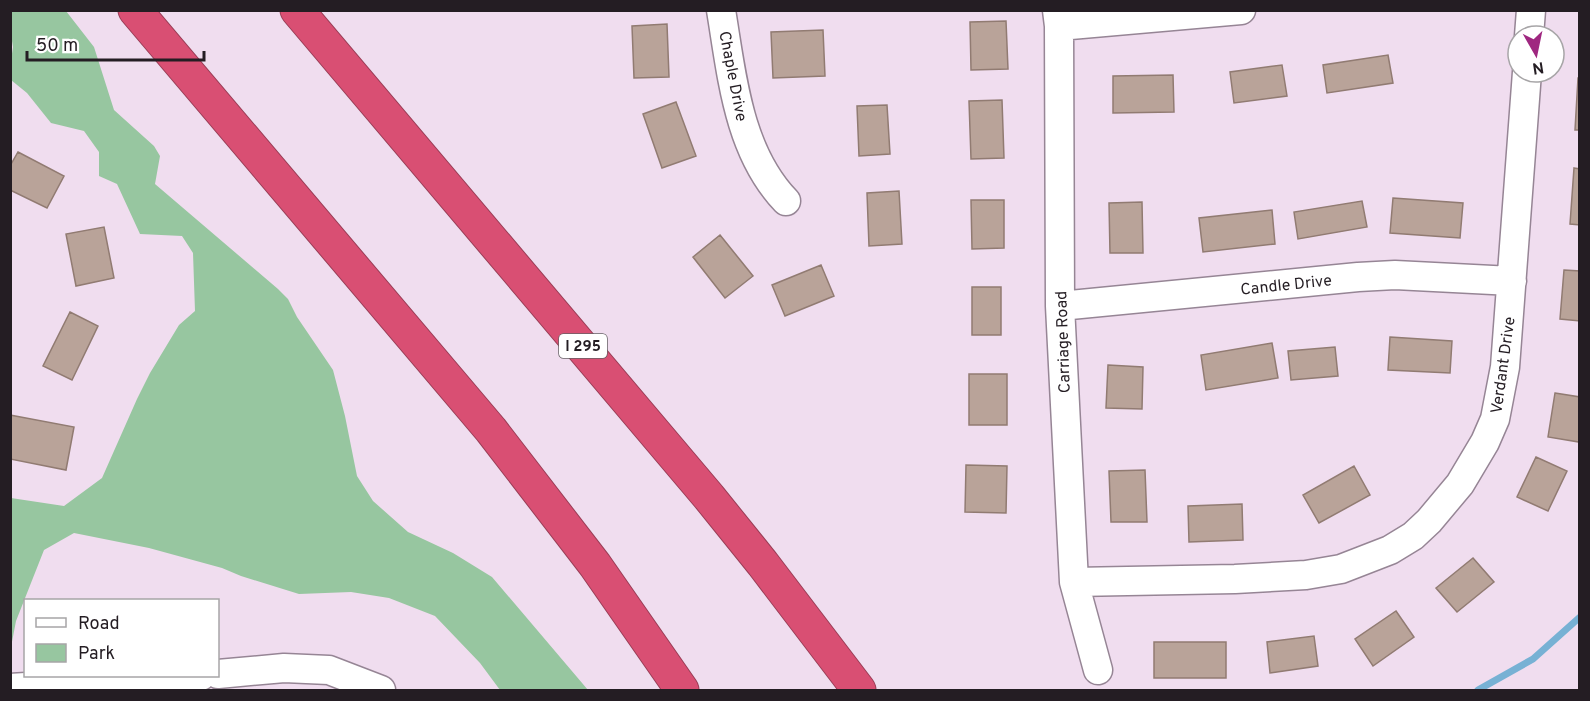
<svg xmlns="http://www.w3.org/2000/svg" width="1590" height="701" viewBox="0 0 1590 701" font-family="Overpass,sans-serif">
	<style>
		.green { fill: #97c6a0 }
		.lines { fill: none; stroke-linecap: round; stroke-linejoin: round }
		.stream { stroke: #77b1d4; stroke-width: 7 }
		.building { fill: #b9a399; stroke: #917b72; stroke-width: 1.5 }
		.minor-casing { stroke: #968595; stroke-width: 31 }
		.motorway-casing { stroke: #9a3e57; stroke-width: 35 }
		.minor { stroke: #fff; stroke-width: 28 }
		.motorway { stroke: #d94f73; stroke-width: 33 }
		.labels { text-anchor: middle; stroke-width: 4.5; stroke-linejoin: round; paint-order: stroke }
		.shield { fill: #fff; stroke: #666165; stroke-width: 1.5 }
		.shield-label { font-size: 15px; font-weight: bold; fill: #241d23 }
		.street-label { font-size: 16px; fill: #241d23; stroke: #fff }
	</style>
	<rect width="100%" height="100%" fill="#f0ddef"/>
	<path class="green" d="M 11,10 L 66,11 L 94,47 L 114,110 L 154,146 L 160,156 L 155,184 L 278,289 L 288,299 L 297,317 L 333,370 L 345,416 L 357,476 L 373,501 L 408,532 L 453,553 L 492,577 L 588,690 L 500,690 L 480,663 L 435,616 L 389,598 L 351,592 L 299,594 L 241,576 L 222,568 L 149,548 L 74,533 L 44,550 L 16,621 L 11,647 L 11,498 L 64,506 L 102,478 L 137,399 L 150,373 L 179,325 L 195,311 L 193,253 L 182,236 L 140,234 L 117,184 L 99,176 L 99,152 L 84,131 L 51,123 L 27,93 L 11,80 L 11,60 L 13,47 L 11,35 Z"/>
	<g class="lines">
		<path class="stream" d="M 1478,690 L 1533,659 L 1580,617"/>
	</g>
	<path class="building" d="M 1006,21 L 1008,69 L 971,70 L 970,22 Z
		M 667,24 L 669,77 L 634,78 L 632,26 Z
		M 823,30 L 825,76 L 773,78 L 771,32 Z
		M 1388,55 L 1393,83 L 1327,93 L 1323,65 Z
		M 1282,65 L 1287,96 L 1234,103 L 1230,72 Z
		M 1173,75 L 1174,112 L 1113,113 L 1113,76 Z
		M 1578,78 L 1580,78 L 1580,130 L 1575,130 Z
		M 1002,100 L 1004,158 L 971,159 L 969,101 Z
		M 676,102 L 696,156 L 662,168 L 643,114 Z
		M 887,105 L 890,154 L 859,156 L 857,106 Z
		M 18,152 L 64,176 L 47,208 L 10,190 L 10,166 Z
		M 1574,168 L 1580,169 L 1580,225 L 1570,224 Z
		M 899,191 L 902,244 L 869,246 L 867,193 Z
		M 1393,198 L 1463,203 L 1460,238 L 1390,233 Z
		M 971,200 L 1004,200 L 1004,248 L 972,249 Z
		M 1362,201 L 1367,227 L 1298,239 L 1294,212 Z
		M 1142,202 L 1143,253 L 1110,253 L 1109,203 Z
		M 1272,210 L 1275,244 L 1203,252 L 1199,218 Z
		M 104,227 L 114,278 L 76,286 L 66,234 Z
		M 720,235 L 753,276 L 725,298 L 693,257 Z
		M 821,265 L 834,296 L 785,316 L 772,285 Z
		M 1564,270 L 1580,271 L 1580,321 L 1560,319 Z
		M 972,287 L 1001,287 L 1001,335 L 972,335 Z
		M 70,312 L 98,326 L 72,380 L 43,366 Z
		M 1390,337 L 1452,341 L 1450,373 L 1388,370 Z
		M 1272,343 L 1278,378 L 1206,390 L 1201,355 Z
		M 1335,347 L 1338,376 L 1291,380 L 1288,351 Z
		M 1108,365 L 1143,367 L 1142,409 L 1106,408 Z
		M 969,374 L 1007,374 L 1007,425 L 969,425 Z
		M 1555,393 L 1580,397 L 1579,442 L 1548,437 Z
		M 10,415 L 74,427 L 66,470 L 10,459 Z
		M 1536,457 L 1567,471 L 1548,511 L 1517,497 Z
		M 966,465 L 1007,466 L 1006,513 L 965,512 Z
		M 1354,466 L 1370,495 L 1319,523 L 1303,495 Z
		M 1145,470 L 1147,522 L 1111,522 L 1109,471 Z
		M 1242,504 L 1243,540 L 1189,542 L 1188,506 Z
		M 1473,558 L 1494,582 L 1457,612 L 1436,588 Z
		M 1396,611 L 1414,637 L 1373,666 L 1355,639 Z
		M 1314,636 L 1318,666 L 1270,673 L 1267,642 Z
		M 1154,642 L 1226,642 L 1226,678 L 1154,678 Z"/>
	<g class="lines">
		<defs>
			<path id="minor" d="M 721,10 C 732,76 738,151 786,201
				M 1057,10 L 1059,26 L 1060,306 L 1074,582 L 1098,670
				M 1059,26 L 1241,10
				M 1529,36 L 1531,10
				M 1060,306 L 1358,277 L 1395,275 L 1512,281
				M 1074,582 L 1235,579 L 1306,575 L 1341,569 L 1390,550 L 1413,536 L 1429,521 L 1460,484 L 1485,442 L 1495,419 L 1505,367 L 1527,72
				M 218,674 L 284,668 L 329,670 L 381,690
				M 10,688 L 201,676"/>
			<path id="motorway" d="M 135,10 L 491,430 L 595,565 L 682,690
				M 297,10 L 709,497 L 763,564 L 859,690"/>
		</defs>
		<use href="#minor" class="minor-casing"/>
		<use href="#motorway" class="motorway-casing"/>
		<use href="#minor" class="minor"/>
		<use href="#motorway" class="motorway"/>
	</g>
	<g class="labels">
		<rect class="shield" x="559" y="334" width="48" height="24" rx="4.5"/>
		<g class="shield-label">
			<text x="583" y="351">I 295</text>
		</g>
		<g class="street-label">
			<text transform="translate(734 76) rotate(79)" y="6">Chaple Drive</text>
			<text transform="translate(1286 284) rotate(-6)" y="6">Candle Drive</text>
			<text transform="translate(1062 342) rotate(-92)" y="6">Carriage Road</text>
			<text transform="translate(1502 365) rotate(-82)" y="6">Verdant Drive</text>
		</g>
	</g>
	<rect width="1590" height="701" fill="none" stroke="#241d23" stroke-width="24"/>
	<rect x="24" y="599" width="195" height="78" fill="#ffffff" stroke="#a7a5a7" stroke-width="1.5"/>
	<rect x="36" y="618" width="30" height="9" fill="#ffffff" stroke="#a7a5a7" stroke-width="1.5"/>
	<text x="78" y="629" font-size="18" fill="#241d23">Road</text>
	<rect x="36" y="644" width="30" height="18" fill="#97c6a0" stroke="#a7a5a7" stroke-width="1.5"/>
	<text x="78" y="659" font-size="18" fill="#241d23">Park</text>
	<g transform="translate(1536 54) rotate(171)"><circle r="28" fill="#ffffff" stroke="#a7a5a7" stroke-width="1.5"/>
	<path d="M0-4.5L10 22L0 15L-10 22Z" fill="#9f2780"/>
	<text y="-9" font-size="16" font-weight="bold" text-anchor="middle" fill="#241d23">N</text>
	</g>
	<path d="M27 51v9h177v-9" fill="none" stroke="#241d23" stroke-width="3"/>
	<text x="36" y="51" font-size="18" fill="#241d23" stroke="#ffffff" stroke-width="4.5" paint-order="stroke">50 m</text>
</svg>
